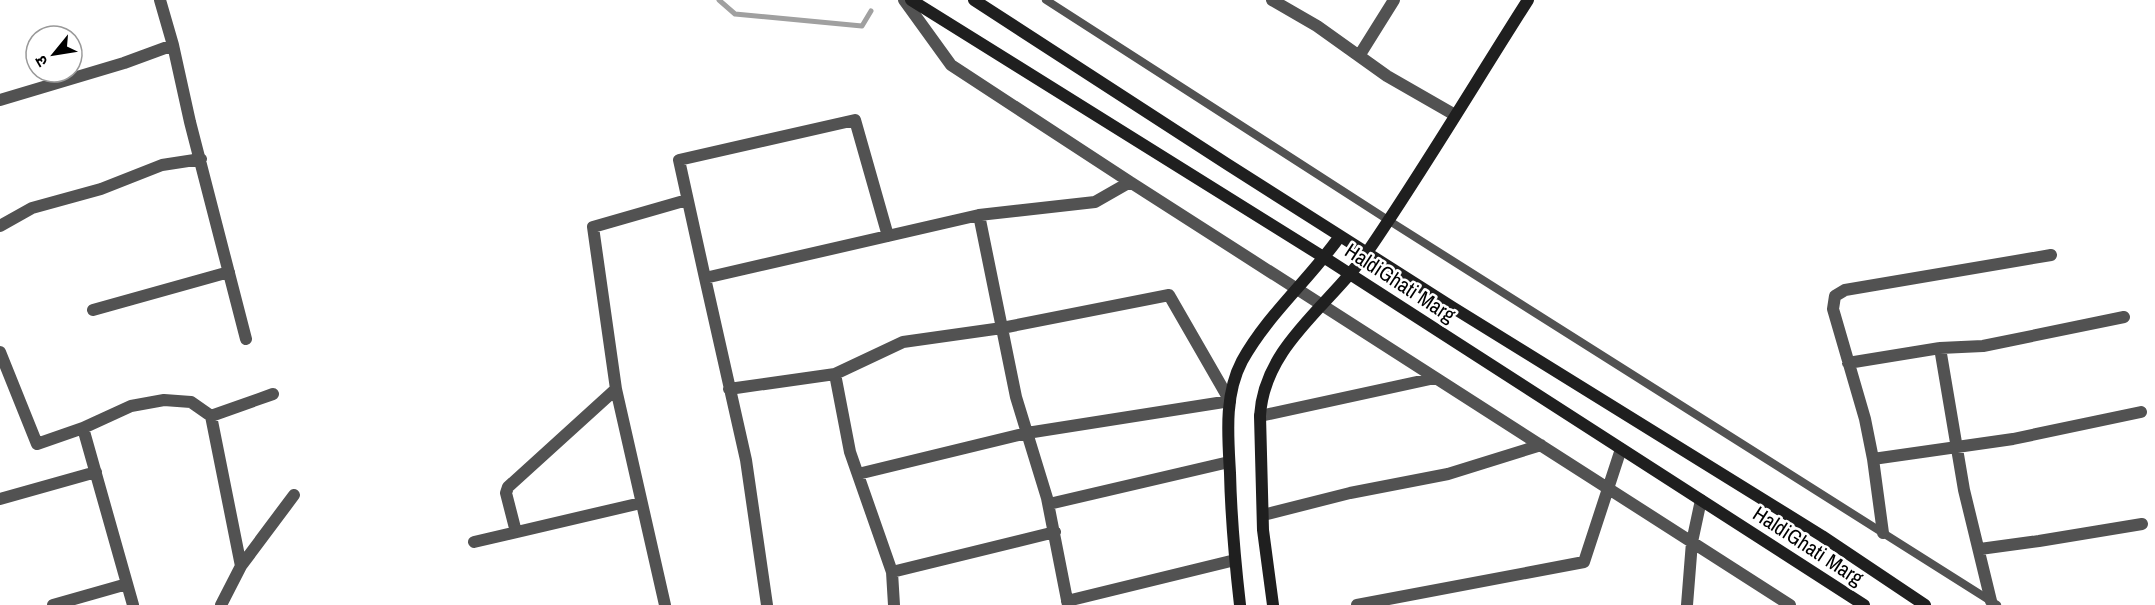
<svg xmlns="http://www.w3.org/2000/svg" width="2155" height="605" viewBox="0 0 2155 605" font-family="'Archivo Narrow','Noto Sans Devanagari',sans-serif">
	<style>
		.lines { fill: none; stroke-linecap: round; stroke-linejoin: round }
		.stream { stroke: #a0a0a0; stroke-width: 5 }
		.lane { stroke: #525252; stroke-width: 8 }
		.street { stroke: #525252; stroke-width: 12 }
		.secondary { stroke: #1f1f1f; stroke-width: 12 }
		.labels { text-anchor: middle; stroke-width: 5; stroke-linejoin: round; paint-order: stroke }
		.street-label { font-size: 21px; fill: #000; stroke: #fff }
	</style>
	<rect width="100%" height="100%" fill="#fff"/>
	<g class="lines">
		<path class="stream" d="M 719,0 L 735,14 L 862,26 L 871,11"/>
		<path class="lane" d="M 1046,0 L 1388,220 L 1997,605"/>
		<path class="street" d="M 160,0 L 173,45 L 190,122 L 246,339
			M 904,0 L 951,65 L 1130,182 L 1790,605
			M 1272,0 L 1317,26 L 1387,76 L 1455,115
			M 1359,56 L 1394,0
			M 0,100 L 124,63 L 173,45
			M 979,215 L 1016,397 L 1047,498 L 1068,605
			M 0,226 L 32,208 L 101,189 L 162,165 L 201,159
			M 705,278 L 679,160 L 855,120 L 888,236
			M 93,310 L 229,272
			M 1940,348 L 1964,490 L 1991,601
			M 0,352 L 37,444 L 83,428 L 133,605
			M 1848,363 L 1940,348 L 1983,346 L 2124,317
			M 835,374 L 850,452 L 892,572 L 894,605
			M 729,389 L 835,374 L 903,342 L 1002,328 L 1169,295 L 1230,401 L 1027,433 L 858,474
			M 1260,416 L 1435,378
			M 83,428 L 131,406 L 164,400 L 191,402 L 211,416
			M 1873,459 L 2013,439 L 2141,412
			M 0,499 L 96,472
			M 1049,504 L 1229,462
			M 1263,515 L 1350,493 L 1448,474 L 1541,445
			M 516,532 L 506,493 L 508,487 L 616,389
			M 1883,533 L 1873,459 L 1865,419 L 1833,309 L 1835,296 L 1845,290 L 2051,255
			M 474,542 L 641,503
			M 1980,549 L 2039,541 L 2142,524
			M 241,566 L 294,495
			M 892,572 L 1055,532
			M 1067,601 L 1235,560
			M 53,605 L 127,584
			M 221,605 L 241,566 L 211,416 L 273,394
			M 665,605 L 616,389 L 593,227 L 687,200
			M 767,605 L 746,460 L 705,278 L 979,215 L 1095,202 L 1130,182
			M 1357,605 L 1584,562 L 1621,449
			M 1687,605 L 1692,542 L 1701,500"/>
		<path class="secondary" d="M 911,0 L 1325,258 L 1864,605
			M 974,0 L 1227,164 L 1452,307 L 1822,536 L 1925,605
			M 1240,605 C 1235,561 1231,518 1230,473 C 1228,436 1224,395 1242,361 C 1268,314 1310,279 1340,236
			M 1273,605 L 1263,530 L 1260,416 C 1264,345 1332,304 1368,251 C 1424,169 1475,83 1528,0"/>
	</g>
	<g class="labels">
		<g class="street-label">
			<text transform="translate(1400 283) rotate(33)" y="7">HaldiGhati Marg</text>
			<text transform="translate(1808 546) rotate(33)" y="7">HaldiGhati Marg</text>
		</g>
	</g>
	<g transform="translate(54 54) rotate(240)"><circle r="28" fill="#ffffff" stroke="#999999" stroke-width="1.5"/>
	<path d="M0-4.5L10 22L0 15L-10 22Z" fill="#000000"/>
	<text y="-9" font-size="16" font-weight="bold" text-anchor="middle" fill="#000000">उ</text>
	</g>
</svg>
